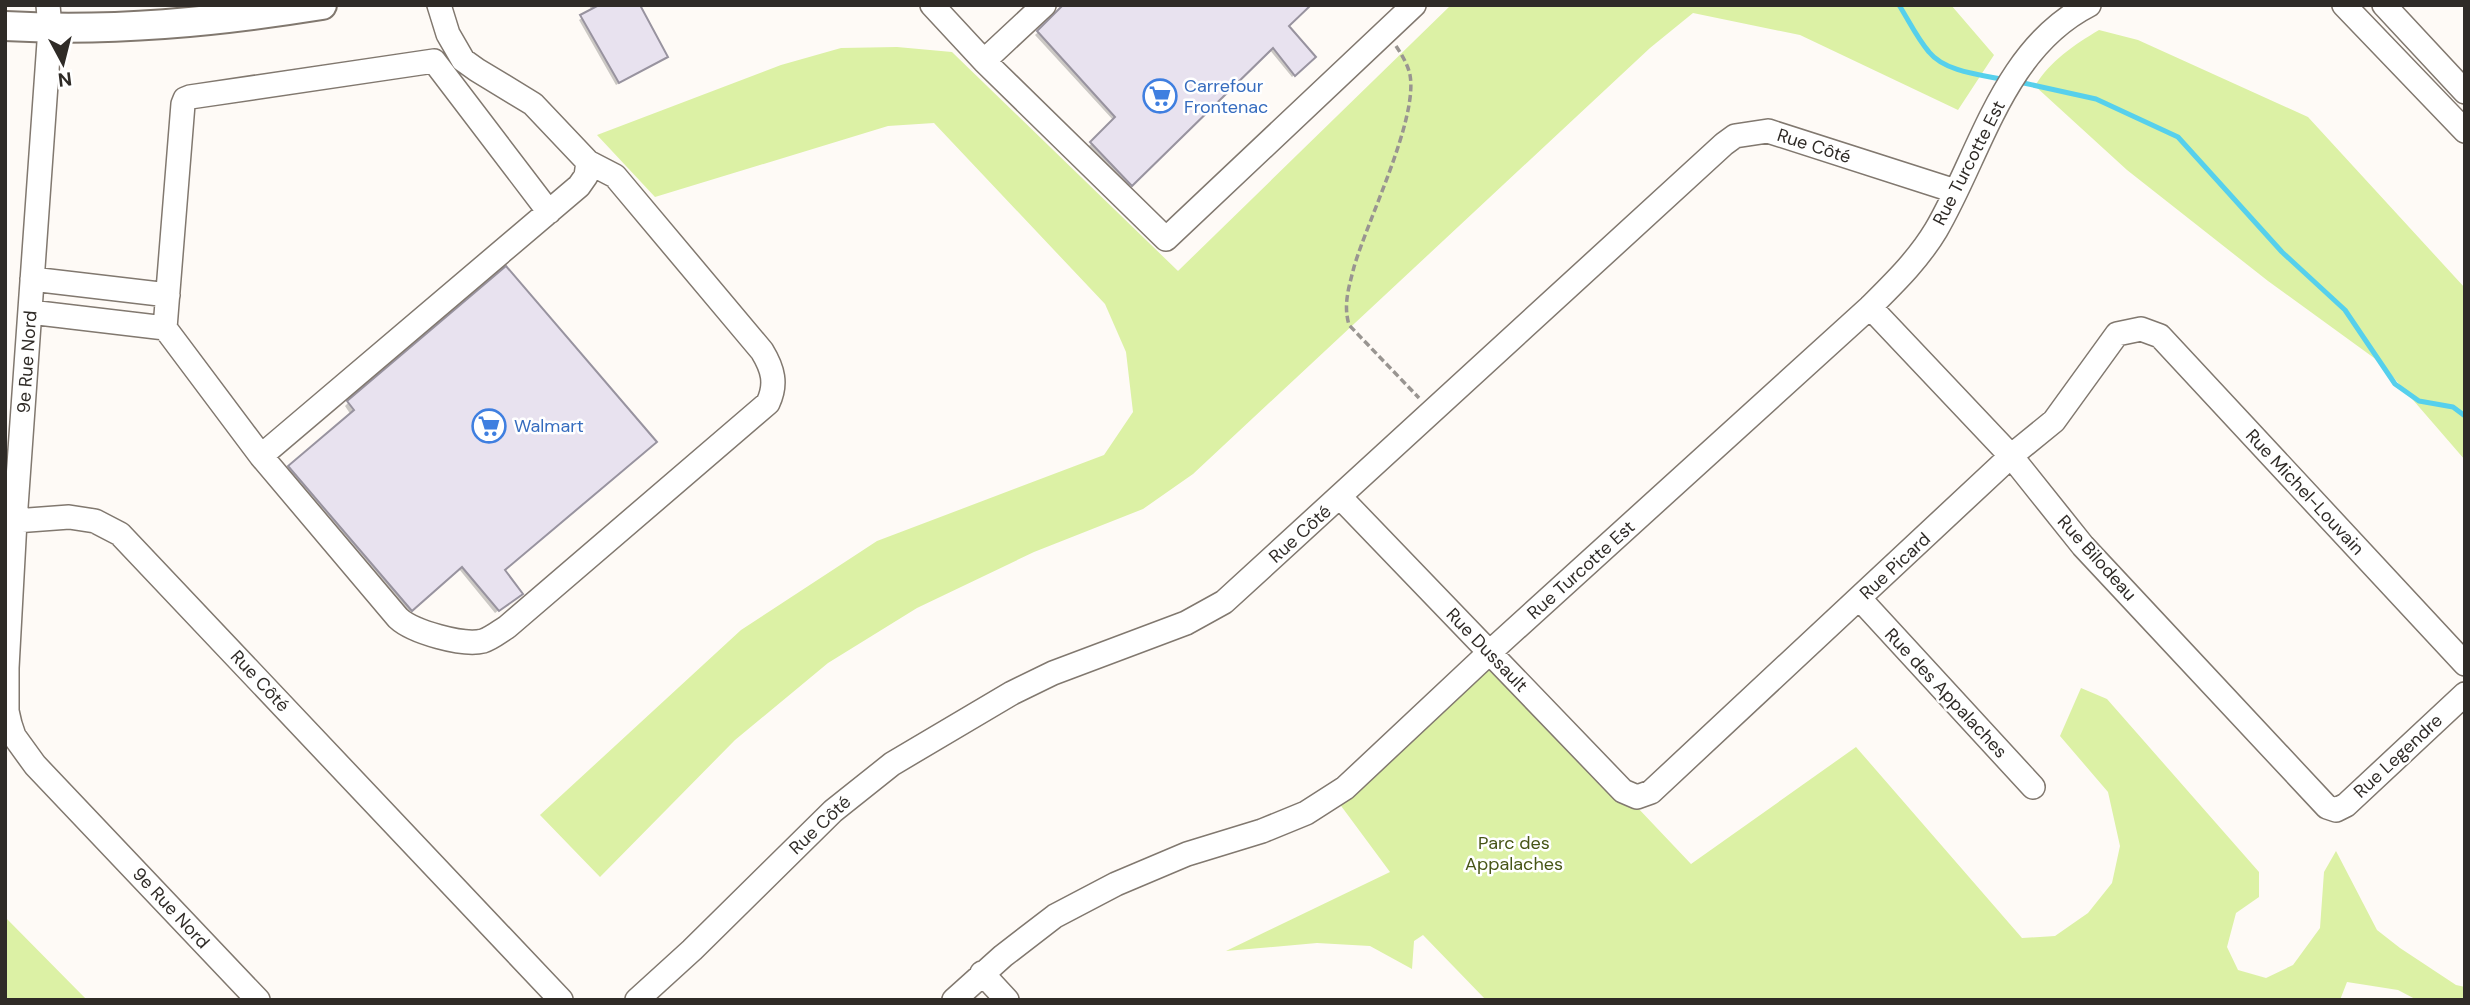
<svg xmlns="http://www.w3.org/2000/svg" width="2470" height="1005" viewBox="0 0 2470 1005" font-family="'DM Sans',sans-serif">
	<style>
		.green { fill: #dcf1a5 }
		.shadow { fill: #0003 }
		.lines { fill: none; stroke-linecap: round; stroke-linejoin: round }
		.stream { stroke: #56d0ec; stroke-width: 5 }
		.building { fill: #e8e2ef; stroke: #98939f; stroke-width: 2 }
		.minor-casing { stroke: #81786f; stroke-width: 26 }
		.major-casing { stroke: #81786f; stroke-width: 32 }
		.path { stroke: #999591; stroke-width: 3.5; stroke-dasharray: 7 3.5; stroke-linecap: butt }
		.minor { stroke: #fff; stroke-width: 23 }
		.major { stroke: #fff; stroke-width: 28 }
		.labels { text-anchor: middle; stroke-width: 5; stroke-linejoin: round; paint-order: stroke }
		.shop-label { font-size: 18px; fill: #366cbe; stroke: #fff; text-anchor: start }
		.street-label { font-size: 18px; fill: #2f2b27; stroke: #fff }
		.park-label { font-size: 18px; fill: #475516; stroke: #fff }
	</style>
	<rect width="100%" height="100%" fill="#fefaf6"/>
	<path class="green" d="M 1451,5 L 1951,5 L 1994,55 L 1958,110 L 1800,35 L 1693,13 L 1650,48 L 1193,474 L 1143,509 L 1034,552 L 917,608 L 828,663 L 735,740 L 600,877 L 540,815 L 741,630 L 877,541 L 1104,455 L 1133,412 L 1126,352 L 1105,304 L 934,123 L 888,126 L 655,197 L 597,135 L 781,65 L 841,48 L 897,47 L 952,52 L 1178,271 Z
		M 2099,30 L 2138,40 L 2308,117 L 2465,288 L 2465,460 L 2381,363 L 2268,281 L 2127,170 L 2035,86 C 2050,61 2074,45 2099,30 Z
		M 1490,652 L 1691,864 L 1856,747 L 2022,938 L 2055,936 L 2088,913 L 2112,883 L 2120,846 L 2108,792 L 2060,736 L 2081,688 L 2107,699 L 2259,872 L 2259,897 L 2236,913 L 2227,947 L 2238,970 L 2266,978 L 2293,965 L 2320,928 L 2324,872 L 2336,851 L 2377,930 L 2400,948 L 2456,985 L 2465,987 L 2465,1000 L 2417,1000 L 2398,990 L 2347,982 L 2340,1000 L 1486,1000 L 1423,935 L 1414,941 L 1412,969 L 1370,946 L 1317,943 L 1226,951 L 1390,872 L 1333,795 Z
		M 5,917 L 87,1000 L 5,1000 Z"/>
	<path class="shadow" d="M 589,5 L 638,5 L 663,59 L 616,85 L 579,20 L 592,11 Z
		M 1067,5 L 1286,26 L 1313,57 L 1292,77 L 1269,49 L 1128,187 L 1089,146 L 1114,121 L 1035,35 Z
		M 506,269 L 503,571 L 518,596 L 495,613 L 459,569 L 408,613 L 286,470 L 351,415 L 345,406 L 348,403 Z"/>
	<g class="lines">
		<path class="stream" d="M 1899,5 C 1909,21 1917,38 1929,52 C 1945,72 1982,75 2006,80
			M 2019,82 L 2096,99 L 2178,137 L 2282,252 L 2345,310 L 2395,384 L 2419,401 L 2453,407 L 2465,416"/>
	</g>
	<path class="building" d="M 599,5 L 640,5 L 668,57 L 619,83 L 580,15 Z
		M 1063,5 L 1311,5 L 1289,26 L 1316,57 L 1295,76 L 1273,48 L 1132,186 L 1090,142 L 1115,117 L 1037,31 Z
		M 506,266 L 657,442 L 505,570 L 523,594 L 499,611 L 462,567 L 412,611 L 288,466 L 354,410 L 347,401 Z"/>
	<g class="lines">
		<defs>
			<path id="minor" d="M 48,5 L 50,28 L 15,521 L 7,668 L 7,711 L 10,724 L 14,736 L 35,765 L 258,1000
				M 439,5 L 448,34 L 463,60 L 477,70 L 533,104 L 588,162 L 615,176 L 762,351 C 773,369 777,384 768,403 L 507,627 C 499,632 492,638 483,641 C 463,646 413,632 398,618 L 261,456 L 165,328 L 183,104 L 185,99 L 190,97 L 434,61 L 549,212
				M 932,5 L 984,61 L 1166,239 L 1414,5
				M 2344,5 L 2465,131
				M 2384,5 L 2465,92
				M 984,61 L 1044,5
				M 32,279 L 168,295
				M 1870,307 L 2011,456 L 2083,546 L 2327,807 L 2336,810 L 2346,805 L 2465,694
				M 30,312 L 165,328
				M 261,456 L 579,186 L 586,176 L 588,162
				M 1340,497 L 1623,791 L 1637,797 L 1651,792 L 2011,456 L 2054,421 L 2117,334 L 2141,329 L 2160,336 L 2465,664
				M 15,521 L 69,517 L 95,521 L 120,534 L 561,1000
				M 1860,599 L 2033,787
				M 982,973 L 1007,1000
				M 637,1000 L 692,950 L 833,811 L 892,764 L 1012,693 L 1053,673 L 1186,623 L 1224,602 L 1724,144 L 1735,136 L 1768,131 L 1955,191
				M 954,1000 L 1003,956 L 1055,916 L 1116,884 L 1187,854 L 1262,831 L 1306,813 L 1345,788 L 1490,652 L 1870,307 C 1894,283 1918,260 1936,230 C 1981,153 2003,49 2089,5"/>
			<path id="major" d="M 5,26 C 112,32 216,22 322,5"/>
		</defs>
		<use href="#minor" class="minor-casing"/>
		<use href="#major" class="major-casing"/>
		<path class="path" d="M 1396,46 C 1402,55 1408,65 1410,75 C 1418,119 1368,219 1354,267 C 1349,287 1343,304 1349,325 L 1419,398"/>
		<use href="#minor" class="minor"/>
		<use href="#major" class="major"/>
	</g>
	<defs>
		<symbol id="supermarket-ring" viewBox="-11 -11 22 22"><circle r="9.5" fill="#fff" stroke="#3f7fe0" stroke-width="1.5"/><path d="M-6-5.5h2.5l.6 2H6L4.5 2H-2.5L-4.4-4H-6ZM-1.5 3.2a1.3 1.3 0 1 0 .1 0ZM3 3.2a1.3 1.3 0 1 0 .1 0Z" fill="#3f7fe0"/></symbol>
	</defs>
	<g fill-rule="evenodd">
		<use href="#supermarket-ring" x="1141" y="77" width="38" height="38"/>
		<use href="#supermarket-ring" x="470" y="407" width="38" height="38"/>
	</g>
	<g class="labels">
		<g class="shop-label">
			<text x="1184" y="92">Carrefour<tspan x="1184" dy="21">Frontenac</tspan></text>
			<text x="514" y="432">Walmart</text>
		</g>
		<g class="street-label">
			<text transform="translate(1814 146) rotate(18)" y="6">Rue Côté</text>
			<text transform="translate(1969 163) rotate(-63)" y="6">Rue Turcotte Est</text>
			<text transform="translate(27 362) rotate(-86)" y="6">9e Rue Nord</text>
			<text transform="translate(2305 492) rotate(47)" y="6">Rue Michel-Louvain</text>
			<text transform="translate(1300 534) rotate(-42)" y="6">Rue Côté</text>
			<text transform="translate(2097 558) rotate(48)" y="6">Rue Bilodeau</text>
			<text transform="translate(1895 566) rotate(-43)" y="6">Rue Picard</text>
			<text transform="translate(1581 570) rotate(-42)" y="6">Rue Turcotte Est</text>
			<text transform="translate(1487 650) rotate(46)" y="6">Rue Dussault</text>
			<text transform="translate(260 681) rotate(47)" y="6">Rue Côté</text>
			<text transform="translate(1946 693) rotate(47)" y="6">Rue des Appalaches</text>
			<text transform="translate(2398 756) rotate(-43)" y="6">Rue Legendre</text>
			<text transform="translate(820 825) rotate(-43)" y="6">Rue Côté</text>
			<text transform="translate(171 908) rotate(47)" y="6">9e Rue Nord</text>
		</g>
		<g class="park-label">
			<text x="1514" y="849">Parc des<tspan x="1514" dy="21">Appalaches</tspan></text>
		</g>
	</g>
	<rect width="2470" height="1005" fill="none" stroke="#2f2b27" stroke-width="14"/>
	<g transform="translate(63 63) rotate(173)" stroke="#ffffff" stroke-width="5" paint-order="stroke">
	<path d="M0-5L12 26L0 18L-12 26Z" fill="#2f2b27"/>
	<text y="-10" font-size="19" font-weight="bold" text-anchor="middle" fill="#2f2b27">N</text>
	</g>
</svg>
